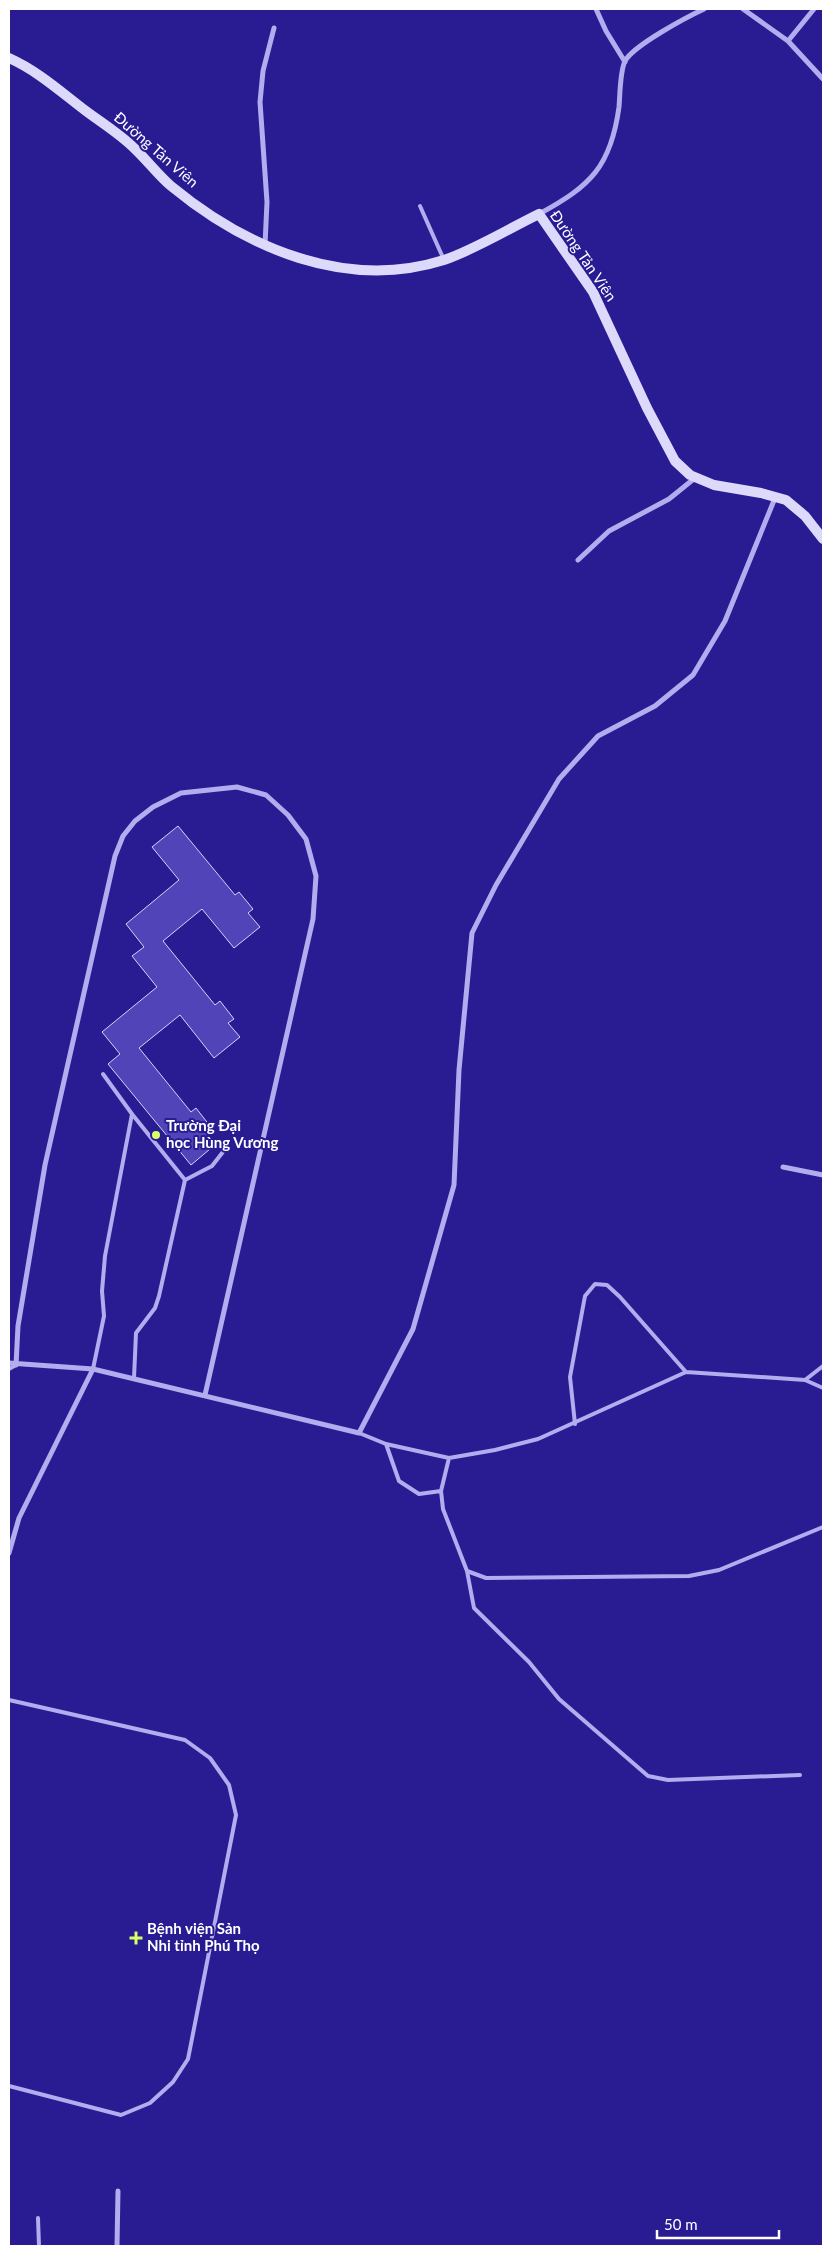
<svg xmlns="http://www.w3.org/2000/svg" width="832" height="2255" viewBox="0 0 832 2255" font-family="Lato,sans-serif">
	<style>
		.building { fill: #5144b9; stroke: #d6d2fa }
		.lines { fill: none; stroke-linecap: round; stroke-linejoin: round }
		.lane { stroke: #b3acef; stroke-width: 4 }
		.street { stroke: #b3acef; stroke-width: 5 }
		.secondary { stroke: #ddd9fa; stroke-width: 10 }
		.poi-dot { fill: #d7ff6a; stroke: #291b92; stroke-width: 2 }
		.labels { text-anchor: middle; stroke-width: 4; stroke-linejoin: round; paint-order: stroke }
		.street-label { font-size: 15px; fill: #fff; stroke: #291b92 }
		.poi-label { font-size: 15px; font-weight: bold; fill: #fff; stroke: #291b92; text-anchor: start }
	</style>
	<rect width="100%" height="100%" fill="#291b92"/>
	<path class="building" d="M 178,826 L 235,895 L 239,892 L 253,909 L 248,913 L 260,927 L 234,948 L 202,909 L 163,941 L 215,1005 L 220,1001 L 234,1019 L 228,1023 L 240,1037 L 214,1058 L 180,1015 L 139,1048 L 191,1112 L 196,1108 L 210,1126 L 205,1130 L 216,1144 L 191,1165 L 108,1064 L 120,1054 L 102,1032 L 157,987 L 132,956 L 144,947 L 126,924 L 179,880 L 152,847 Z"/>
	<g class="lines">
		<path class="lane" d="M 420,206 L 444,260
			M 132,1114 L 185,1180
			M 9,1369 L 16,1365
			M 93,1369 L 104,1316 L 102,1291 L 105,1256 L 132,1114 L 103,1074
			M 134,1378 L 136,1333 L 155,1308 L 159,1296 L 185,1180 L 212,1166 L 226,1148
			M 805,1380 L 823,1388
			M 575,1424 L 570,1377 L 585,1296 L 595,1284 L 607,1285 L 620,1297 L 686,1372
			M 359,1433 L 386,1444 L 449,1458 L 495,1450 L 538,1439 L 686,1372 L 805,1380 L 823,1366
			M 386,1444 L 399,1481 L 419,1494 L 441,1491
			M 449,1458 L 441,1491 L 443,1509 L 467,1571 L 486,1578 L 689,1576 L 719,1570 L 823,1527
			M 467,1571 L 474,1608 L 529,1662 L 559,1699 L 648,1776 L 668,1780 L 800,1775
			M 9,1700 L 185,1740 L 210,1758 L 229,1785 L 236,1815 L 188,2059 L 173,2082 L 150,2103 L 121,2115 L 9,2086
			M 38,2218 L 39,2246"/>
		<path class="street" d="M 596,9 L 606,31 L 625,62
			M 743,9 L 788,41 L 823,79
			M 788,41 L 814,9
			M 539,214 C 591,186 611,166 619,107 C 620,95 620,71 625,61 C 634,45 687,17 704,9
			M 265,245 L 267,202 L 260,102 L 263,71 L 274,28
			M 578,560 L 609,531 L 669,499 L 695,478
			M 783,1167 L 823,1175
			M 9,1363 L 93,1369 L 359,1433 L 413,1329 L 454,1185 L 459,1070 L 472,933 L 496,885 L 559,779 L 598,736 L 655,706 L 693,675 L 725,621 L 775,498
			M 16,1365 L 18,1326 L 45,1165 L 115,856 L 123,836 L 135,821 L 153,807 L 181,793 L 237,787 L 266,795 L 288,815 L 306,839 L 316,876 L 313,919 L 205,1395
			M 9,1553 L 19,1518 L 93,1369
			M 117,2246 L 118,2191"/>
		<path class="secondary" d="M 9,58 C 38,71 61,92 86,111 C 102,123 120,134 134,148 C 147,160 158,175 171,186 C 246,248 346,291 444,260 C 474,250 510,228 539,214 L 593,292 L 647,408 L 675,461 L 690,475 L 714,485 L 761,493 L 786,500 L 805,516 L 823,539"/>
	</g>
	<g class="poi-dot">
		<circle cx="156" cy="1135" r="5"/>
		<path d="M133.5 1930.5h5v5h5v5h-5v5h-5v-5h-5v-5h5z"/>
	</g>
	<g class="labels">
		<g class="street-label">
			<text transform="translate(156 150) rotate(41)" y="5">Đường Tản Viên</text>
			<text transform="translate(583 256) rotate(56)" y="5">Đường Tản Viên</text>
		</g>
		<g class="poi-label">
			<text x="166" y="1131">Trường Đại<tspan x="166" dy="17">học Hùng Vương</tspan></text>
			<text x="147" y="1934">Bệnh viện Sản<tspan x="147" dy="17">Nhi tỉnh Phú Thọ</tspan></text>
		</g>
	</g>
	<rect width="832" height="2255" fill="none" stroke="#ffffff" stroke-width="20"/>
	<path d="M657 2230v8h122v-8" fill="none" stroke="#ffffff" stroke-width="2.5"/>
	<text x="664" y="2230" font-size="15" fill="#ffffff" stroke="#291b92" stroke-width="4" paint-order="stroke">50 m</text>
</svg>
